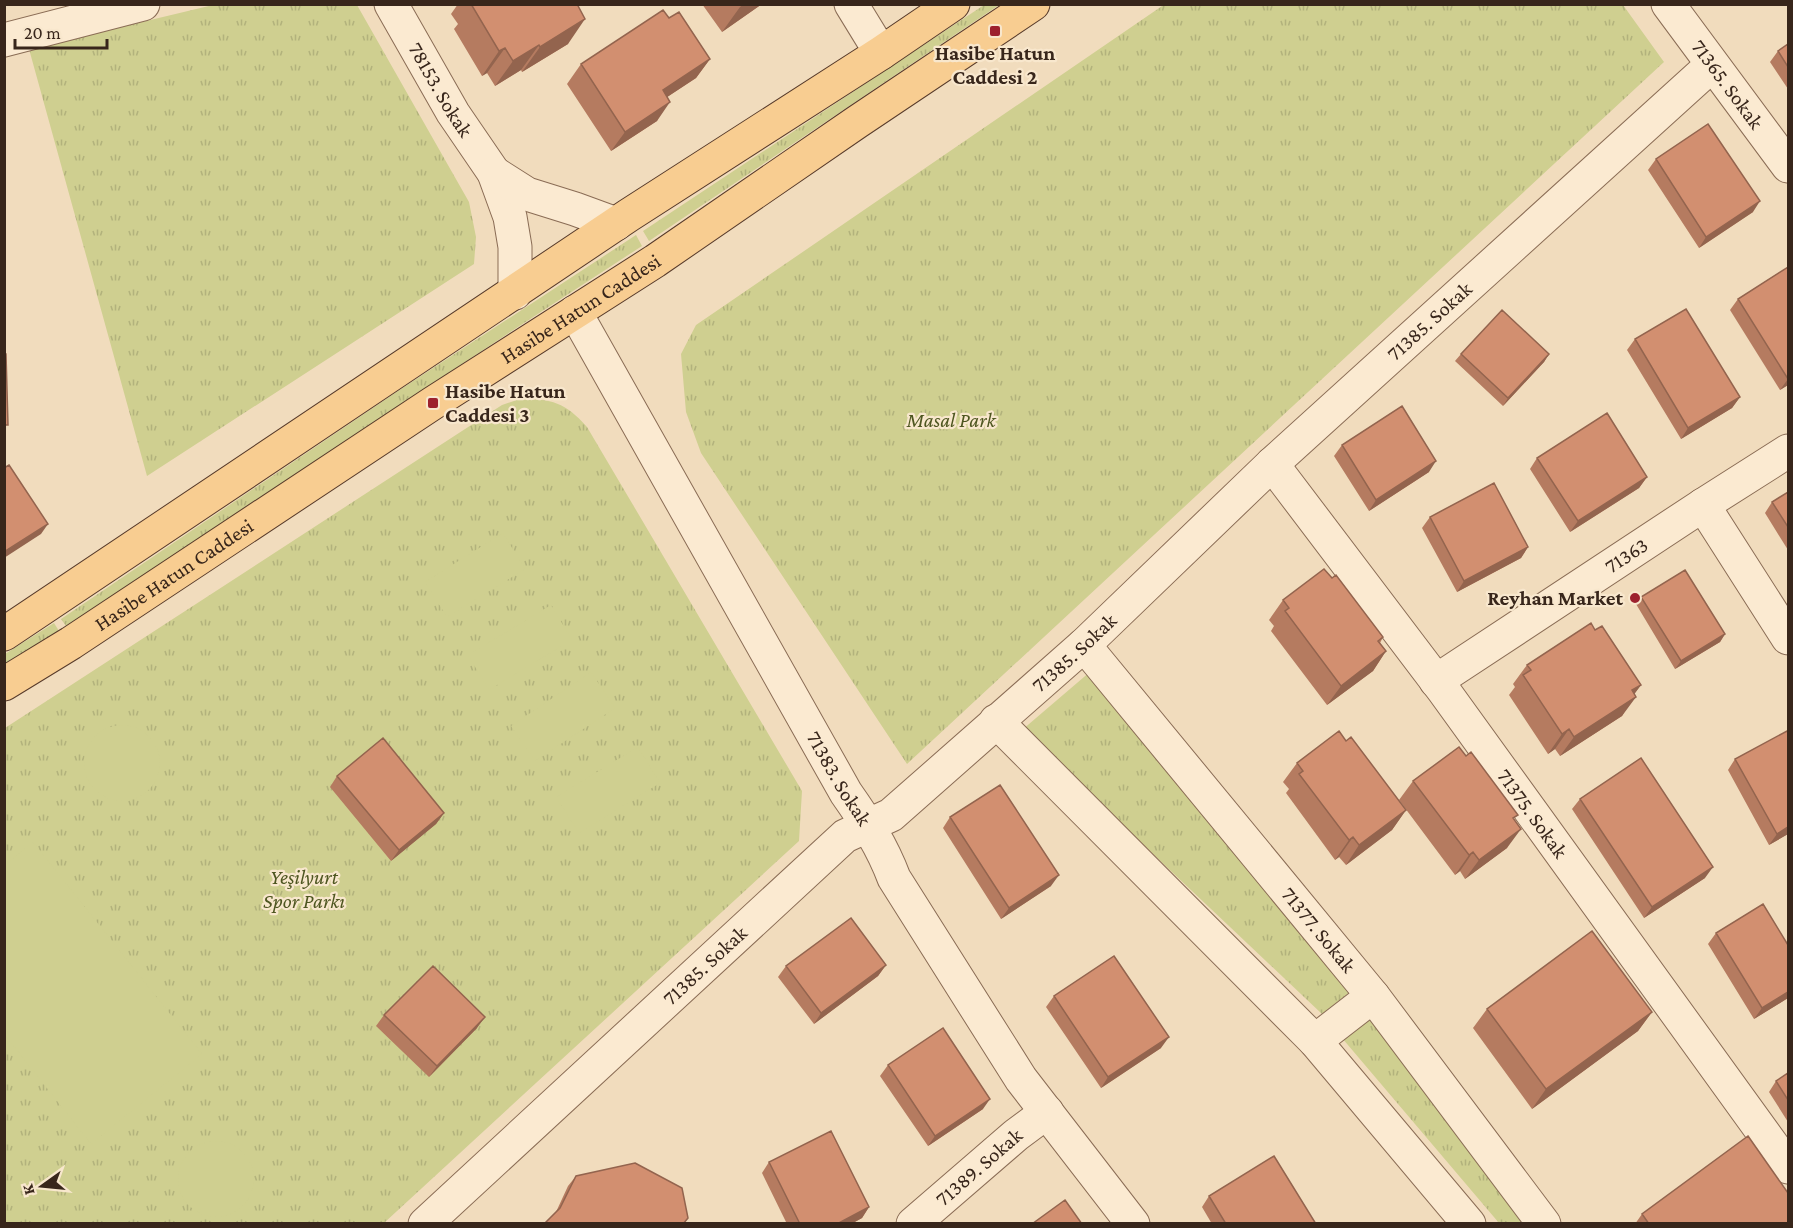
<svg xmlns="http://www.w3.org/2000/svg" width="1793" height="1228" viewBox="0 0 1793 1228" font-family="'Crimson Pro',serif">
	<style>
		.grass { fill: url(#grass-tufts) }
		.garden { fill: #cfcf90 }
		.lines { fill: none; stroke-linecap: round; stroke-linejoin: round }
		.minor-casing { stroke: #8a6c55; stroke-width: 35 }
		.major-casing { stroke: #573a2a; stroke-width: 35 }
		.minor { stroke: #fbead1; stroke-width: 33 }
		.major { stroke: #f8cd91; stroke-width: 33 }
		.wall { fill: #b57b60 }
		.shaded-wall { fill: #93644e }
		.building { fill: #d28f70; stroke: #93644e; stroke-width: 1.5 }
		.poi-dot { fill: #9d212e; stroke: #f8e7cd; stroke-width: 2 }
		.labels { text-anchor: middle; stroke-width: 4.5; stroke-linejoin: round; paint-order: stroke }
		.poi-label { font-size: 21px; font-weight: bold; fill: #38261b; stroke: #f8e7cd }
		.street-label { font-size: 21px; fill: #38261b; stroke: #f8e7cd }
		.park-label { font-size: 21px; font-style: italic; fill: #4e5620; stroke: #f8e7cd }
	</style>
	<defs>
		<pattern id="grass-tufts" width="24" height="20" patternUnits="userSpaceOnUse" patternTransform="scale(1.5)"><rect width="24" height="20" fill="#cfcf90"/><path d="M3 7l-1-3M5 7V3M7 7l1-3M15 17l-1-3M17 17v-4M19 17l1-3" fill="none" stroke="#b2b27c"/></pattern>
	</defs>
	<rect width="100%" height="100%" fill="#f1dcbd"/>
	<path class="grass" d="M 1165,4 L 1623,5 L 1664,62 L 907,764 L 701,453 L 686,412 L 681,354 L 696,325 Z
		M 213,5 L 357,5 L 469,202 L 476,237 L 474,264 L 147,476 L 29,49 Z
		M 984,5 L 999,5 L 649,241 L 643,231 Z
		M 636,235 L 642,246 C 449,371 258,500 66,626 L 61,619 L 395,393 Z
		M 520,399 C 552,399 565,402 587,427 L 802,791 L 799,841 L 384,1223 L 5,1224 L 5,728 L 502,405 Z
		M 54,623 L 59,631 L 5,665 L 5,654 Z
		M 1091,671 L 1350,992 L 1322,1014 L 1022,730 Z
		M 1370,1016 L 1525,1223 L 1499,1223 L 1342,1038 Z"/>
	<path class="garden" d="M 503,533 L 525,569 L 447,617 L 425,582 Z
		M 551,605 L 572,640 L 489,690 L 468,655 Z
		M 591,672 L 615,708 L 535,761 L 511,726 Z
		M84 763a38 38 0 1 1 76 0a38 38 0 1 1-76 0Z
		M 638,747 L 660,783 L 579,833 L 556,797 Z
		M 33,842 L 202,1054 L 91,1144 L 5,1035 L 5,865 Z
		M178 1179a38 38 0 1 1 76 0a38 38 0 1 1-76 0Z"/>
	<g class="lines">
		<defs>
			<g id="minor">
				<path id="s1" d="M 391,4 L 453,113 L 494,173 L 510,217 L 515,247 L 515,293"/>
				<path d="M 851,4 L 881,53"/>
				<path id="s2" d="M 1668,4 L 1788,166"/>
				<path d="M 4,40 L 143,4"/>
				<path d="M 494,173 L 527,194 L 575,209 L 616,224"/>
				<path id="s3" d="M 575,312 L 846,793 C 865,820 882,846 894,878 L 1021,1079 L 1133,1224"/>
				<path id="s4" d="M 1272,464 L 1444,691 L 1788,1167"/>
				<path d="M 1703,505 L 1788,638"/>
				<path id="s5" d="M 1084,645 L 1373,996 L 1544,1224"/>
				<path id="s6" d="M 1436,681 L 1703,505 L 1788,451"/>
				<path d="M 996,721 L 1315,1041 L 1469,1224"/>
				<path d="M 1315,1041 L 1373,996"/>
				<path id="s7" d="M 425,1224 L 845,836 L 891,815 L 1084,645 L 1272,464 L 1712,65"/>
				<path id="s8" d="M 913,1224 L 1016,1135 L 1047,1112"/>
			</g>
			<g id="major">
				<path d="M 4,634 L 629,215 L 881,53 L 953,4"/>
				<path id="s9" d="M 4,684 L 71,643 L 433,403 L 655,261 L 857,122 L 1033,4"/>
			</g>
		</defs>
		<use href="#minor" class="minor-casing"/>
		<use href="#major" class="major-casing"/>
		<use href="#minor" class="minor"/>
		<use href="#major" class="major"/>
	</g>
	<path class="wall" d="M 458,4 L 577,4 L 568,44 L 522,72 L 521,70 L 495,86 L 487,73 L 482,76 L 454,29 L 458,24 L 451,14 Z
		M 702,4 L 762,4 L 722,32 Z
		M 669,18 L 710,59 L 696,78 L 667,97 L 657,121 L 611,151 L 567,84 L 581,64 Z
		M 1788,44 L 1788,89 L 1770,62 L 1778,51 Z
		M 1656,159 L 1753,212 L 1699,248 L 1648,170 Z
		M 1788,267 L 1788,385 L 1780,390 L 1730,310 L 1738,299 Z
		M 1635,339 L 1740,397 L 1732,408 L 1681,439 L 1627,350 Z
		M 1461,354 L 1549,354 L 1544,362 L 1503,406 L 1455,361 Z
		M 1342,445 L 1429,472 L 1369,511 L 1334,456 Z
		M 1537,458 L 1647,477 L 1639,488 L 1570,532 L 1530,469 Z
		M 1788,492 L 1788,550 L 1765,513 L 1772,502 Z
		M 1430,517 L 1528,547 L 1521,558 L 1457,592 L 1422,528 Z
		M 1332,578 L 1383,637 L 1380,643 L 1386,651 L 1373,671 L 1327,705 L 1271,631 L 1274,626 L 1269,620 L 1283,600 Z
		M 1641,597 L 1725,634 L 1720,642 L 1675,669 L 1636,604 Z
		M 1527,665 L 1641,685 L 1634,694 L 1622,716 L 1560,756 L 1555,749 L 1548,754 L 1509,695 L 1515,687 L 1513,684 Z
		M 1346,741 L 1406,810 L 1392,830 L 1346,865 L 1339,857 L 1335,860 L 1286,793 L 1289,789 L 1283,782 L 1297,763 Z
		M 1735,759 L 1788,834 L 1769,845 L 1728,770 Z
		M 337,776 L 444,813 L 436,824 L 391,861 L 330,787 Z
		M 1413,781 L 1514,820 L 1507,848 L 1465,879 L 1460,871 L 1455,875 L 1399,800 Z
		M 1580,799 L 1705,878 L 1644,918 L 1572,809 Z
		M 950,817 L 1051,886 L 1001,919 L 943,828 Z
		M 1716,933 L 1788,998 L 1754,1019 L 1708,944 Z
		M 886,965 L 878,976 L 814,1024 L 778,977 L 786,966 Z
		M 1054,996 L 1161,1048 L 1101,1088 L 1046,1007 Z
		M 1487,1009 L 1652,1012 L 1638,1031 L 1532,1109 L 1473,1028 Z
		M 384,1015 L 477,1028 L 429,1077 L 376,1026 Z
		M 888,1065 L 983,1109 L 928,1146 L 880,1076 Z
		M 1788,1073 L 1788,1122 L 1769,1092 L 1776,1081 Z
		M 769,1162 L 869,1207 L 862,1218 L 851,1224 L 787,1224 L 762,1173 Z
		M 576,1176 L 688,1218 L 684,1224 L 544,1224 L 556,1212 L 568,1186 Z
		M 1209,1196 L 1316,1224 L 1212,1224 L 1202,1207 Z
		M 1642,1214 L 1788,1224 L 1635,1224 Z"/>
	<path class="shaded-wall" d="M 744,4 L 762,4 L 722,32 L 740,7 Z
		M 585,19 L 568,44 L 522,72 L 540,47 Z
		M 539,45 L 521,70 L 495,86 L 513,61 Z
		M 505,48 L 487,73 L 482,76 L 499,51 Z
		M 710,59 L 696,78 L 649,109 L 663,90 Z
		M 670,102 L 657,121 L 611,151 L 625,132 Z
		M 1760,201 L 1753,212 L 1699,248 L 1706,237 Z
		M 1549,354 L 1544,362 L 1503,406 L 1508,398 Z
		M 1788,379 L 1788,385 L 1780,390 Z
		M 1740,397 L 1732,408 L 1681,439 L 1688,428 Z
		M 1436,461 L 1429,472 L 1369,511 L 1376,500 Z
		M 1647,477 L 1639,488 L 1570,532 L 1578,521 Z
		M 48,524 L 41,534 L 4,558 L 4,552 Z
		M 1528,547 L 1521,558 L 1457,592 L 1464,581 Z
		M 1725,634 L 1720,642 L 1675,669 L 1681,661 Z
		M 1386,651 L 1373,671 L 1327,705 L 1341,686 Z
		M 1641,685 L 1630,700 L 1636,697 L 1622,716 L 1560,756 L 1574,737 L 1632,690 Z
		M 1569,729 L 1555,749 L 1548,754 L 1562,734 Z
		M 1406,810 L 1392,830 L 1346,865 L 1359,845 Z
		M 444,813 L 436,824 L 391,861 L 399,850 Z
		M 1788,827 L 1788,834 L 1769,845 L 1777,834 Z
		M 1521,829 L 1507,848 L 1465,879 L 1479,860 Z
		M 1353,837 L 1339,857 L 1335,860 L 1349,840 Z
		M 1473,852 L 1460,871 L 1455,875 L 1469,855 Z
		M 1713,867 L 1705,878 L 1644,918 L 1652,907 Z
		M 1059,875 L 1051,886 L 1001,919 L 1009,908 Z
		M 886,965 L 878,976 L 814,1024 L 821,1013 Z
		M 1788,992 L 1788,998 L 1754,1019 L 1762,1008 Z
		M 1652,1012 L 1638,1031 L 1532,1109 L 1546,1089 Z
		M 485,1017 L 477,1028 L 429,1077 L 437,1066 Z
		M 1169,1037 L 1161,1048 L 1101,1088 L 1108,1077 Z
		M 990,1099 L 983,1109 L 928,1146 L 935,1136 Z
		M 869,1207 L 862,1218 L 851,1224 L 837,1224 Z"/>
	<path class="building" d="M 471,4 L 577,4 L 585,19 L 540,47 L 539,45 L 513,61 L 505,48 L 499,51 Z
		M 663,10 L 669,18 L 679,12 L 710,59 L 663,90 L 670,102 L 625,132 L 581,64 Z
		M 1788,44 L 1788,67 L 1778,51 Z
		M 1708,124 L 1760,201 L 1706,237 L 1656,159 Z
		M 1788,267 L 1788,379 L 1738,299 Z
		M 1686,309 L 1740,397 L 1688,428 L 1635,339 Z
		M 1502,310 L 1549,354 L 1508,398 L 1461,354 Z
		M 4,354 L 6,354 L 8,425 L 4,425 Z
		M 1402,406 L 1436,461 L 1376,500 L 1342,445 Z
		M 1607,413 L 1647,477 L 1578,521 L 1537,458 Z
		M 9,465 L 48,524 L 4,552 L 4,468 Z
		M 1494,483 L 1528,547 L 1464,581 L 1430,517 Z
		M 1788,492 L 1788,527 L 1772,502 Z
		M 1324,569 L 1332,578 L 1336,575 L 1383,637 L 1378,641 L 1386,651 L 1341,686 L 1285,611 L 1289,608 L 1283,600 Z
		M 1685,570 L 1725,634 L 1681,661 L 1641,597 Z
		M 1591,623 L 1595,630 L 1602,626 L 1641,685 L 1632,690 L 1636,697 L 1574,737 L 1569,729 L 1562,734 L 1523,675 L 1531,670 L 1527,665 Z
		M 1339,731 L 1346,741 L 1351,737 L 1406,810 L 1359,845 L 1353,837 L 1349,840 L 1299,774 L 1303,771 L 1297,763 Z
		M 1787,731 L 1788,733 L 1788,827 L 1777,834 L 1735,759 Z
		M 383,738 L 444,813 L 399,850 L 337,776 Z
		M 1459,747 L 1466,756 L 1471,752 L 1518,815 L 1513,818 L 1521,829 L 1479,860 L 1473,852 L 1469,855 L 1413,781 Z
		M 1641,758 L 1713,867 L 1652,907 L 1580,799 Z
		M 1000,785 L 1059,875 L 1009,908 L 950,817 Z
		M 1763,904 L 1788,945 L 1788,992 L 1762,1008 L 1716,933 Z
		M 851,918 L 886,965 L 821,1013 L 786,966 Z
		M 1592,931 L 1652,1012 L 1546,1089 L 1487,1009 Z
		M 1114,956 L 1169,1037 L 1108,1077 L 1054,996 Z
		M 433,966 L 485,1017 L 437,1066 L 384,1015 Z
		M 943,1028 L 990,1099 L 935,1136 L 888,1065 Z
		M 1788,1073 L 1788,1100 L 1776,1081 Z
		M 831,1131 L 869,1207 L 837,1224 L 800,1224 L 769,1162 Z
		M 1748,1136 L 1788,1193 L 1788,1224 L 1649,1224 L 1642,1214 Z
		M 1274,1156 L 1316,1224 L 1226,1224 L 1209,1196 Z
		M 635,1163 L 682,1188 L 688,1218 L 683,1224 L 544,1224 L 560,1208 L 576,1176 Z
		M 1065,1200 L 1082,1224 L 1032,1224 Z"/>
	<g class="poi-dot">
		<rect x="989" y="25" width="12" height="12" rx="3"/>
		<rect x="427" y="397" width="12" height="12" rx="3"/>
		<circle cx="1635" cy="598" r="6"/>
	</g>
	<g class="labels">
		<g class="poi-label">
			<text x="995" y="60">Hasibe Hatun<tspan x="995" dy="24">Caddesi 2</tspan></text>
			<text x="445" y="398" text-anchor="start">Hasibe Hatun<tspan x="445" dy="24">Caddesi 3</tspan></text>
			<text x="1623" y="605" text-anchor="end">Reyhan Market</text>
		</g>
		<g class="street-label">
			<text dy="7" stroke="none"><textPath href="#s2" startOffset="100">71365. Sokak</textPath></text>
			<text dy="7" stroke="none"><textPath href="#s1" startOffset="99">78153. Sokak</textPath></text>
			<text dy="7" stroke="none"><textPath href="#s9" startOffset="688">Hasibe Hatun Caddesi</textPath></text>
			<text dy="7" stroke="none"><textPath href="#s7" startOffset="1353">71385. Sokak</textPath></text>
			<text dy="7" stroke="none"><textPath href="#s6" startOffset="228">71363</textPath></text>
			<text dy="7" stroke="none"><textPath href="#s9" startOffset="202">Hasibe Hatun Caddesi</textPath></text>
			<text dy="7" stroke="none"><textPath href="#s7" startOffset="867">71385. Sokak</textPath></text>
			<text dy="7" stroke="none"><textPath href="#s3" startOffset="536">71383. Sokak</textPath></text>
			<text dy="7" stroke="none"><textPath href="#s4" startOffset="436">71375. Sokak</textPath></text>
			<text dy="7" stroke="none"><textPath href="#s5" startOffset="369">71377. Sokak</textPath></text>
			<text dy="7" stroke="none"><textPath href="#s7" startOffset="381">71385. Sokak</textPath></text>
			<text dy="7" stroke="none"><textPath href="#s8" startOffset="87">71389. Sokak</textPath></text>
		</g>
		<g class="park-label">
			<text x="951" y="427">Masal Park</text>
			<text x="304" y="884">Yeşilyurt<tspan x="304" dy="24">Spor Parkı</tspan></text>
		</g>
	</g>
	<rect width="1793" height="1228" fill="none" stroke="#38261b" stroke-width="12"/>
	<g transform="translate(42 1186) rotate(255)" stroke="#f8e7cd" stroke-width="4.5" paint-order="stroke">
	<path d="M0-4.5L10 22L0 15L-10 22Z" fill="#38261b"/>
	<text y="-9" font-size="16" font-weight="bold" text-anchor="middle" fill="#38261b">K</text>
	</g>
	<path d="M15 39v9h92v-9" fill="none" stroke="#38261b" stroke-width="3"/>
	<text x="24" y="39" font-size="18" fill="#38261b" stroke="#f8e7cd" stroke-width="4.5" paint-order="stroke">20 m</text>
</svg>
